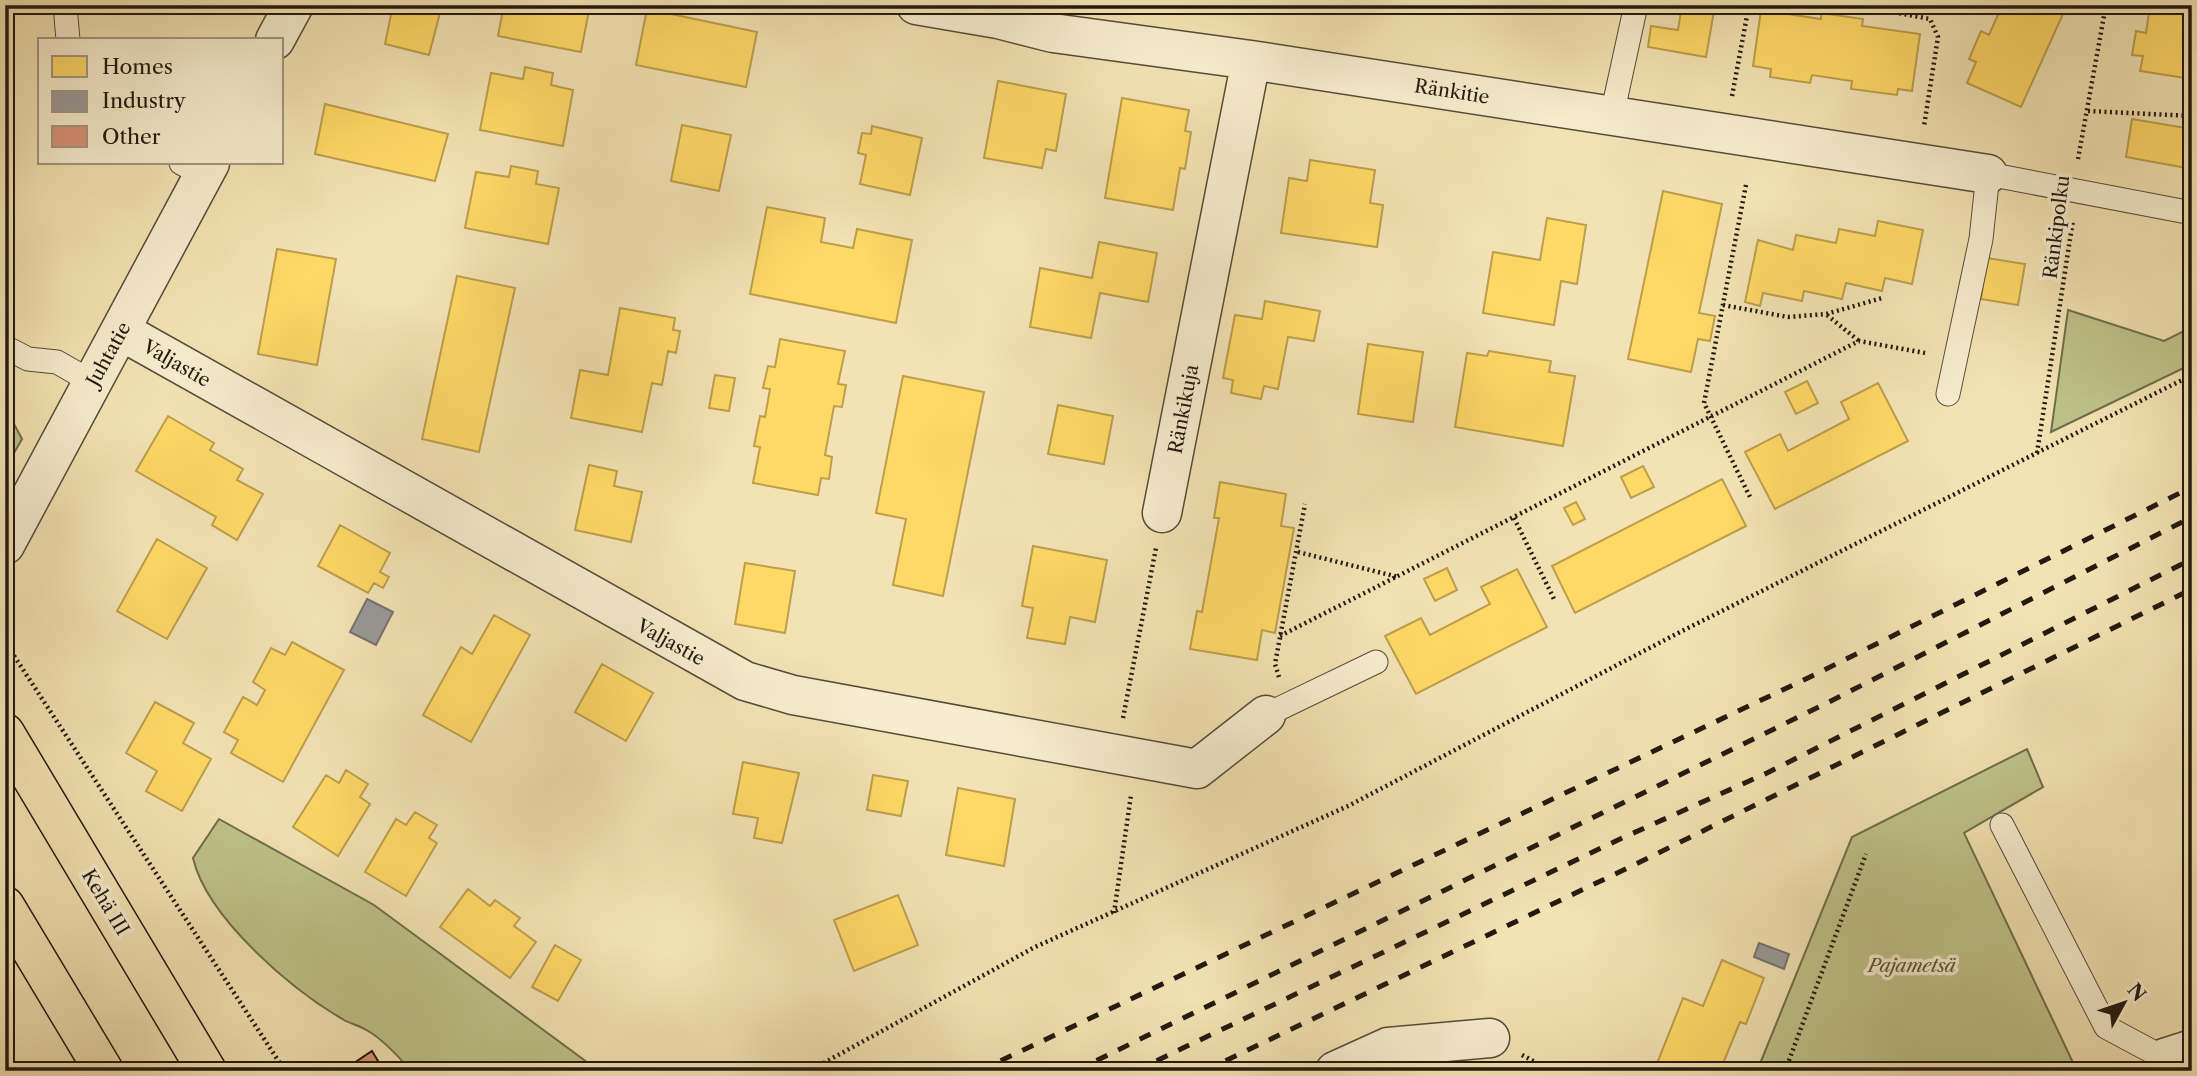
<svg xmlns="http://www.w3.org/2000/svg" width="2197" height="1076" viewBox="0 0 2197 1076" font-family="'Libre Caslon Text',serif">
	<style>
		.green { fill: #bfc38a; stroke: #706e4c; stroke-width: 2 }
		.homes { fill: #ffd966; stroke: #bd9f4c; stroke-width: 2 }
		.industry { fill: #999; stroke: #757370; stroke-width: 2 }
		.building { fill: #d9937a; stroke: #22190f; stroke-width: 2 }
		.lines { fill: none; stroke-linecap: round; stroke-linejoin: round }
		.service-casing { stroke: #564c38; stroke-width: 25 }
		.minor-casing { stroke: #564c38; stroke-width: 41 }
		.tertiary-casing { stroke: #564c38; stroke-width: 41 }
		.trunk-casing { stroke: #22190f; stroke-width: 41 }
		.path { stroke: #22190f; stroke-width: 4.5; stroke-dasharray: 2 3.5; stroke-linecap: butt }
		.service { stroke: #f7edce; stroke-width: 23 }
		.minor { stroke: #f7edce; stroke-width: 38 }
		.tertiary { stroke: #f7edce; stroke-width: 38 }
		.trunk { stroke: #f3e3b4; stroke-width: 38 }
		.rail { stroke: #22190f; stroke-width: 5; stroke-dasharray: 12 12; stroke-linecap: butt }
		.labels { text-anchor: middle; stroke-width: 7; stroke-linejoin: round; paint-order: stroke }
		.street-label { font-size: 19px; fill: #22190f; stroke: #f7edce }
		.park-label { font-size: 19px; font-style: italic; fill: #59543a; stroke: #f7edce }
	</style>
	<rect width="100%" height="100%" fill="#f3e3b4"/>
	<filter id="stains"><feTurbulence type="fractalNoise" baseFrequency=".00286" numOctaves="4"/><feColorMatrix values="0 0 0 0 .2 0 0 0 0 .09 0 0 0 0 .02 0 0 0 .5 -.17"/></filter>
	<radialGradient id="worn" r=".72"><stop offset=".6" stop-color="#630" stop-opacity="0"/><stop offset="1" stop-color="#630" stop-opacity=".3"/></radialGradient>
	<path class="green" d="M 2068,310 L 2164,341 L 2192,327 L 2192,364 L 2051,432 Z
		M 5,407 L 22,439 L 5,469 Z
		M 2027,749 L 2043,787 L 1964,833 L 2077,1071 L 1757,1071 L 1852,837 Z
		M 219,819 L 374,905 L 599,1071 L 411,1071 C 399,1057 384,1040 368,1031 C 361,1026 351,1024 344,1020 C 291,989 207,918 193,858 Z"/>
	<path class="homes" d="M 393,5 L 442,5 L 429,55 L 385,44 Z
		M 504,5 L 590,5 L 581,52 L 498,36 Z
		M 1682,5 L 1715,5 L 1706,57 L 1648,47 L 1651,26 L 1678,30 Z
		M 1994,5 L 2067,5 L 2021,107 L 1967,83 L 1976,62 L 1969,59 L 1981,31 L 1989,35 L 2001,8 Z
		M 2150,5 L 2192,5 L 2192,79 L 2140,71 L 2143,56 L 2132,55 L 2136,31 L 2146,33 Z
		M 647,9 L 757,32 L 746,87 L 636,65 Z
		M 1761,10 L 1821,19 L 1821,13 L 1863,19 L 1862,26 L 1920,34 L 1912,91 L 1898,89 L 1897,95 L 1851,89 L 1852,81 L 1812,75 L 1810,83 L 1770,77 L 1771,69 L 1753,66 Z
		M 525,67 L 553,73 L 551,85 L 573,90 L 563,146 L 480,130 L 491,73 L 523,79 Z
		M 998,81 L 1066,94 L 1056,151 L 1046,149 L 1042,168 L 984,158 Z
		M 1122,98 L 1189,110 L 1185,131 L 1191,132 L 1185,169 L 1180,168 L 1173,210 L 1105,198 Z
		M 325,104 L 448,134 L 435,181 L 315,154 Z
		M 2132,119 L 2192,129 L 2192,169 L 2126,157 Z
		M 682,125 L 731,135 L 719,191 L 671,181 Z
		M 872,126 L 922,138 L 910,195 L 860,184 L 866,155 L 858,153 L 862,133 L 871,134 Z
		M 1310,160 L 1375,170 L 1370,203 L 1383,205 L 1377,247 L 1281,233 L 1289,178 L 1307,181 Z
		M 511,166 L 538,171 L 536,184 L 559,188 L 548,244 L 465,228 L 476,172 L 509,177 Z
		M 1663,191 L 1722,204 L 1699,313 L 1715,316 L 1710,341 L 1698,339 L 1691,372 L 1628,359 Z
		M 767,207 L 825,218 L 821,242 L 853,248 L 857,229 L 912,240 L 896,323 L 750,294 Z
		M 1547,218 L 1586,225 L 1577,284 L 1561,281 L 1554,325 L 1483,313 L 1493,252 L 1540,260 Z
		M 1878,221 L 1923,230 L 1912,284 L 1885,278 L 1882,291 L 1846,283 L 1842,299 L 1804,291 L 1802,301 L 1763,293 L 1760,306 L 1745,302 L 1758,240 L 1793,250 L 1796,235 L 1836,243 L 1839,229 L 1875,236 Z
		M 1099,242 L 1157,253 L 1148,302 L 1100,293 L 1091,338 L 1030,327 L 1040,268 L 1092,278 Z
		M 277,249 L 336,259 L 317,365 L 258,354 Z
		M 1987,258 L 2025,264 L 2018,305 L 1981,299 Z
		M 457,276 L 515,288 L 479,452 L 422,439 Z
		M 1265,301 L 1320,311 L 1314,341 L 1288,337 L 1278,389 L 1264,386 L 1261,399 L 1231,393 L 1233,380 L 1223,378 L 1235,315 L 1262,319 Z
		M 620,308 L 675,318 L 673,330 L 680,331 L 676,353 L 668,351 L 662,385 L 652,383 L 642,432 L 571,418 L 580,370 L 608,375 Z
		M 780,339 L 845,351 L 838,384 L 846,385 L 842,407 L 834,406 L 825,455 L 832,457 L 829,479 L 821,478 L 818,495 L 753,483 L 760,447 L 754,446 L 760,416 L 765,417 L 770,389 L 763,388 L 768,366 L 775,367 Z
		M 1368,344 L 1423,352 L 1413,422 L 1358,414 Z
		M 1489,351 L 1551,361 L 1549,372 L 1575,376 L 1563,446 L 1455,427 L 1467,353 L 1487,356 Z
		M 715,375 L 735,378 L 729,411 L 709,408 Z
		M 903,376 L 984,392 L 943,596 L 893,585 L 906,519 L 876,513 Z
		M 1807,381 L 1818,403 L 1796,414 L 1785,392 Z
		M 1878,383 L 1908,441 L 1775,509 L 1745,452 L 1780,434 L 1788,451 L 1849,419 L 1841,402 Z
		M 1058,405 L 1113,416 L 1104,464 L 1048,454 Z
		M 168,416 L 214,443 L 210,450 L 243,469 L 237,480 L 263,494 L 237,540 L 212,525 L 216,517 L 136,471 Z
		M 589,465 L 617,471 L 614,486 L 642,492 L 631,542 L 575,530 Z
		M 1643,466 L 1654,487 L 1631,498 L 1621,477 Z
		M 1722,479 L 1746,526 L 1575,613 L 1552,566 Z
		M 1220,482 L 1286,494 L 1281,526 L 1294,528 L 1275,633 L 1262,630 L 1257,660 L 1190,649 L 1197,611 L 1202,612 L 1219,518 L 1214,518 Z
		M 1576,502 L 1585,519 L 1573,525 L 1564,508 Z
		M 340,525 L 390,553 L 380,572 L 389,577 L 383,588 L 374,583 L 368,593 L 318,566 Z
		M 157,539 L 207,568 L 167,639 L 117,611 Z
		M 1033,546 L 1107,560 L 1095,622 L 1070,617 L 1065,644 L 1027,638 L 1033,608 L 1022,606 Z
		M 745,563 L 795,571 L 785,633 L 735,624 Z
		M 1447,568 L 1457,590 L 1435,601 L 1424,579 Z
		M 1517,569 L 1547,627 L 1416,694 L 1385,636 L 1421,618 L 1430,635 L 1490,604 L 1481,587 Z
		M 494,615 L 530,635 L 471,742 L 423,715 L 461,647 L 472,654 Z
		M 292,642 L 344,670 L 283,782 L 231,753 L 238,740 L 224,732 L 243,697 L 257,705 L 265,690 L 253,682 L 271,648 L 285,655 Z
		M 602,664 L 653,693 L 626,741 L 575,712 Z
		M 155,702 L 194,723 L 183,743 L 211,759 L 182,811 L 146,791 L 157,771 L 126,753 Z
		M 743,762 L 799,773 L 782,843 L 754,838 L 758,818 L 733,814 Z
		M 346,770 L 368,784 L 360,797 L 370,804 L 338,856 L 293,827 L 326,775 L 339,783 Z
		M 873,775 L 908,781 L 901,816 L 867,810 Z
		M 958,788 L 1015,799 L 1004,866 L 946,855 Z
		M 415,812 L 437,825 L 429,838 L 437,843 L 406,896 L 365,872 L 396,819 L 406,825 Z
		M 468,889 L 490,906 L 495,900 L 520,918 L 514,926 L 536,942 L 510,978 L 440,927 Z
		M 898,895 L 918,945 L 854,971 L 834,920 Z
		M 555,945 L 581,960 L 558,1001 L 532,987 Z
		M 1722,960 L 1764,978 L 1746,1024 L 1740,1022 L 1720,1071 L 1654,1071 L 1683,998 L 1703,1006 Z"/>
	<path class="industry" d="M 367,599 L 393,612 L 376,645 L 350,632 Z
		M 1759,943 L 1789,954 L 1784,969 L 1754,957 Z"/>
	<path class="building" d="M 372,1051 L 384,1071 L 342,1071 Z"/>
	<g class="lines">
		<defs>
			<path id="service" d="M 65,5 L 68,40
				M 1612,115 L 1636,5
				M 181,163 L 203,175
				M 5,347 L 28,359 L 57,362 L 92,382
				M 1948,394 L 1981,239 L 1988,174 L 2192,213
				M 1266,715 L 1376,662
				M 2002,825 L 2106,1027 L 2164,1058 L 2157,1068"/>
			<path id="minor" d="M 916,5 L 998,19 L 1053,33 L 1251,60 L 1988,174
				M 121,331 L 745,681 L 793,695 L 1197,769 L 1266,715
				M 1162,513 L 1251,60
				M 2164,1058 L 2192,1049
				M 1335,1071 L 1388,1047 L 1490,1038"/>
			<path id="tertiary" d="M 275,40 L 294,5
				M 5,545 L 210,163"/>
			<path id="trunk" d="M 5,733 L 207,1071
				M 5,906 L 104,1071"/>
		</defs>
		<use href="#service" class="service-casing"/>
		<use href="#minor" class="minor-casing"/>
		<use href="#tertiary" class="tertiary-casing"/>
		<use href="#trunk" class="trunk-casing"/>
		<path class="path" d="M 1856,5 L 1930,19 L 1938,37 L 1924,126
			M 1732,96 L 1749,5
			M 2088,111 L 2192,116
			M 2078,159 L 2106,5
			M 1746,185 L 1704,403 L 1750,497
			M 1723,305 L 1788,317 L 1826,314 L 1882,298
			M 1827,315 L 1859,341
			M 2037,453 L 2073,220
			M 1514,518 L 1554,599
			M 1298,552 L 1398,577
			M 1280,636 L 1859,341 L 1925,353
			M 5,642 L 285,1071
			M 1279,677 L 1275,664 L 1305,504
			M 1123,718 L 1156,548
			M 1114,913 L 1131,795
			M 1522,1055 L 1552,1071
			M 809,1071 L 1035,947 L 1348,806 L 1682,631 L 2192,375
			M 1785,1071 L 1866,854"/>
		<use href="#service" class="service"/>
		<use href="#minor" class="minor"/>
		<use href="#tertiary" class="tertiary"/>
		<use href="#trunk" class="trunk"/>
		<path class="rail" d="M 979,1071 L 1812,676 L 2192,487
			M 1075,1071 L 1827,703 L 2192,517
			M 1135,1071 L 1620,839 L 1767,773 L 2192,559
			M 1204,1071 L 1634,865 L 2192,589"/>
	</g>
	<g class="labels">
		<g class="street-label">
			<text transform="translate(1452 91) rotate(9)" y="7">Ränkitie</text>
			<text transform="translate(2056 227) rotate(-83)" y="7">Ränkipolku</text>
			<text transform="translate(108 354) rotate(-61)" y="7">Juhtatie</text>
			<text transform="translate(177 363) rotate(30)" y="7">Valjastie</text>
			<text transform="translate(1183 409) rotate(-79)" y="7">Ränkikuja</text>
			<text transform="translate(671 642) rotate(29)" y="7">Valjastie</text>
			<text transform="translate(106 902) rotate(59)" y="7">Kehä III</text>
		</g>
		<g class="park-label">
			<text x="1912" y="972">Pajametsä</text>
		</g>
	</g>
	<rect width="2197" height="1076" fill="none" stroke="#f3e3b4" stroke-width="28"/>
	<rect x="7" y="7" width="2183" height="1062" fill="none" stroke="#22190f" stroke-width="3.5"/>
	<rect x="14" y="14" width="2169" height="1048" fill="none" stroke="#22190f" stroke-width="2"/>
	<rect x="38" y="38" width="245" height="126" fill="#f7edce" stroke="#a29882" stroke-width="2"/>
	<rect x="52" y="56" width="35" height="21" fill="#ffd966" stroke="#a29882" stroke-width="2"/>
	<text x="102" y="74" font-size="21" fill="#22190f">Homes</text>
	<rect x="52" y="91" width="35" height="21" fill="#999999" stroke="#a29882" stroke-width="2"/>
	<text x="102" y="108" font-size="21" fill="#22190f">Industry</text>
	<rect x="52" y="126" width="35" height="21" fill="#d9937a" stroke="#a29882" stroke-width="2"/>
	<text x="102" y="144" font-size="21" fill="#22190f">Other</text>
	<g transform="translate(2124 1003) rotate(50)" stroke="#f7edce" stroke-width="5" paint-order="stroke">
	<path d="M0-5L12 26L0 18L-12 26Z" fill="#22190f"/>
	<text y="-10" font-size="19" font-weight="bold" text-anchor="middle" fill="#22190f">N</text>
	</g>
	<rect width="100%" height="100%" filter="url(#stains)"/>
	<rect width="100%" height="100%" fill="url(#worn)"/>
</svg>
